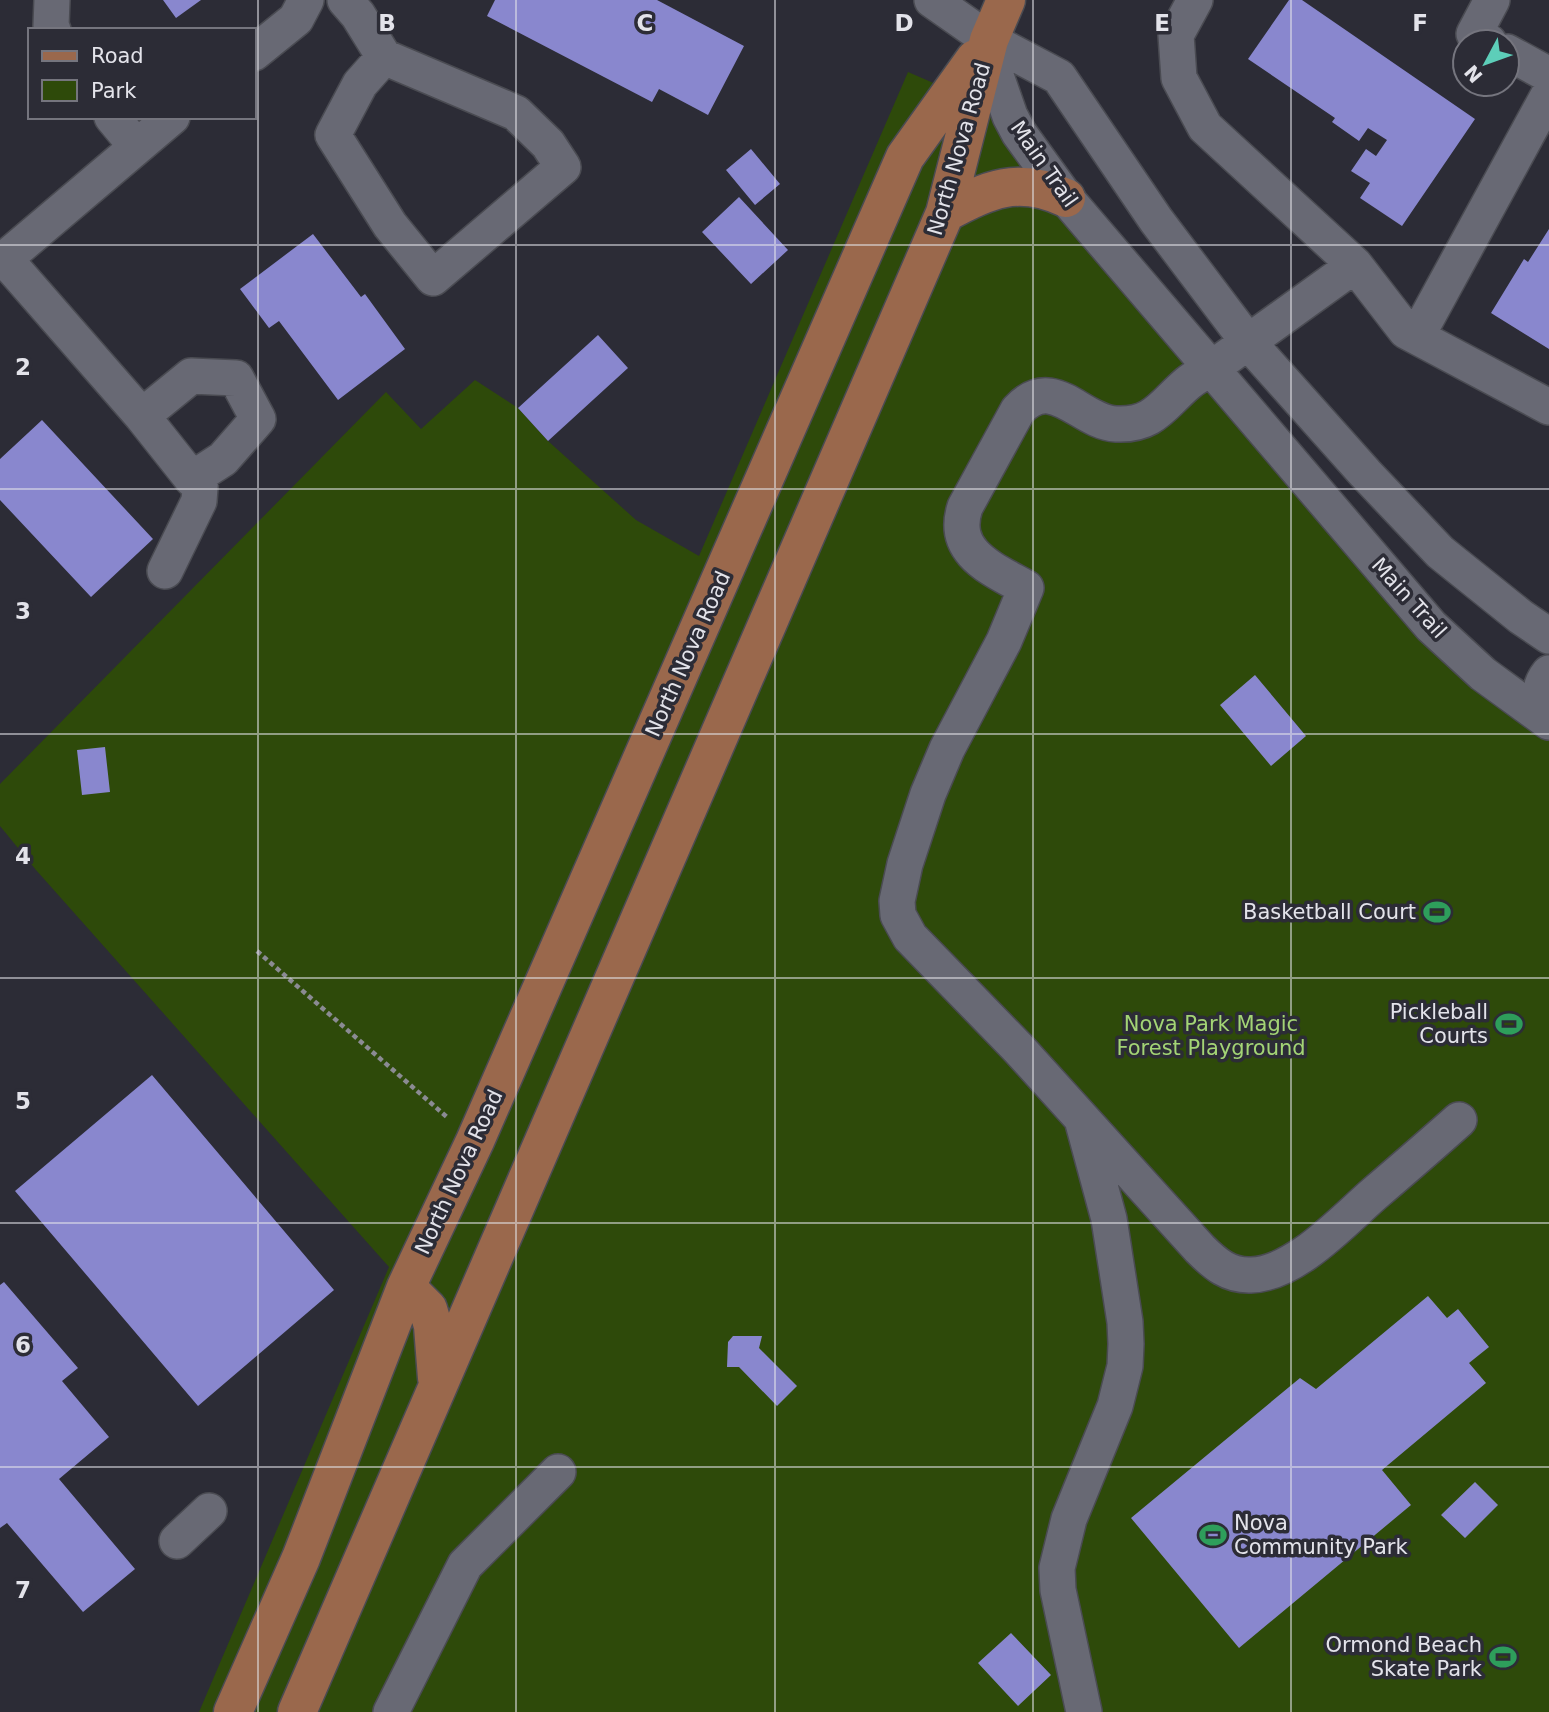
<svg xmlns="http://www.w3.org/2000/svg" width="1549" height="1712" viewBox="0 0 1549 1712" font-family="'DejaVu Sans',sans-serif">
	<style>
		.green { fill: #2e4a0a }
		.building { fill: #8987ce }
		.lines { fill: none; stroke-linecap: round; stroke-linejoin: round }
		.minor-casing { stroke: #4a4b52; stroke-width: 38 }
		.major-casing { stroke: #4a4b52; stroke-width: 41 }
		.path { stroke: #8b8b93; stroke-width: 4.5; stroke-dasharray: 5 3.5; stroke-linecap: butt }
		.minor { stroke: #686974; stroke-width: 35 }
		.major { stroke: #9a684c; stroke-width: 38 }
		.grid { fill: none; stroke: #e3e3ea; stroke-width: 2; stroke-opacity: 0.55 }
		.labels { text-anchor: middle; stroke-width: 7; stroke-linejoin: round; paint-order: stroke }
		.street-label { font-size: 21px; fill: #e3e3ea; stroke: #2c2c36 }
		.poi-label { font-size: 21px; fill: #e3e3ea; stroke: #2c2c36; text-anchor: end }
		.park-label { font-size: 21px; fill: #a3d475; stroke: #2c2c36 }
		.grid-label { font-size: 23px; text-anchor: middle; font-weight: bold; fill: #e3e3ea; stroke: #2c2c36; stroke-width: 7; stroke-linejoin: round; paint-order: stroke }
	</style>
	<rect width="100%" height="100%" fill="#2c2c36"/>
	<path class="green" d="M 908,72 L 1010,116 L 1359,543 L 1549,722 L 1549,1712 L 199,1712 L 389,1267 L 36,870 L 0,826 L 0,784 L 386,392 L 421,429 L 475,380 L 518,408 L 548,441 L 636,520 L 699,556 Z"/>
	<path class="building" d="M 163,0 L 201,0 L 176,18 Z
		M 495,0 L 657,0 L 744,46 L 708,115 L 659,89 L 652,102 L 487,16 Z
		M 1289,0 L 1302,0 L 1475,119 L 1402,226 L 1360,198 L 1370,183 L 1351,171 L 1366,149 L 1376,156 L 1387,140 L 1368,128 L 1359,141 L 1332,122 L 1335,118 L 1248,59 Z
		M 751,149 L 780,184 L 755,205 L 726,170 Z
		M 739,197 L 788,250 L 751,284 L 702,232 Z
		M 1549,229 L 1549,349 L 1491,313 L 1524,259 L 1528,262 Z
		M 313,234 L 361,297 L 365,294 L 405,349 L 338,400 L 279,321 L 269,328 L 240,289 Z
		M 598,335 L 628,368 L 548,441 L 518,408 Z
		M 42,420 L 153,539 L 91,597 L 0,500 L 0,459 Z
		M 1255,675 L 1306,736 L 1271,766 L 1220,705 Z
		M 105,747 L 110,792 L 82,795 L 77,750 Z
		M 152,1075 L 334,1290 L 198,1406 L 15,1191 Z
		M 4,1282 L 78,1368 L 62,1381 L 109,1437 L 59,1479 L 135,1569 L 83,1612 L 7,1523 L 0,1528 L 0,1285 Z
		M 1428,1296 L 1447,1318 L 1458,1309 L 1489,1347 L 1469,1363 L 1486,1383 L 1382,1470 L 1411,1505 L 1239,1648 L 1131,1518 L 1300,1378 L 1316,1389 Z
		M 733,1336 L 762,1336 L 759,1348 L 797,1386 L 777,1406 L 739,1367 L 727,1367 L 728,1342 Z
		M 1475,1482 L 1498,1505 L 1465,1538 L 1441,1515 Z
		M 1011,1633 L 1051,1675 L 1018,1706 L 978,1663 Z"/>
	<g class="lines">
		<defs>
			<path id="minor" d="M 52,0 L 51,26 L 53,30
				M 345,0 L 358,15 L 384,57 L 516,113 L 548,144 L 563,167 L 433,278 L 390,225 L 333,135 L 360,84 L 384,57
				M 932,0 L 989,40 L 1059,77 L 1156,220 L 1248,342 L 1365,473 L 1440,552 L 1521,617 L 1549,636
				M 1195,0 L 1176,35 L 1179,78 L 1205,127 L 1355,265 L 1406,331 L 1549,407
				M 989,40 L 994,70 L 1010,116 L 1019,133 L 1066,198 L 1431,626 L 1483,674 L 1549,722
				M 1489,42 L 1474,34 L 1492,0
				M 1507,52 L 1549,75
				M 254,53 L 296,19 L 306,0
				M 112,117 L 136,146
				M 5,259 L 142,416 L 192,479 L 223,459 L 258,419 L 236,378 L 191,376 L 142,416
				M 0,263 L 172,117
				M 1355,265 L 1212,368 C 1204,373 1195,377 1188,383 C 1163,404 1154,426 1116,424 C 1080,422 1053,372 1018,410 L 965,507 C 950,553 993,569 1026,588 L 1004,641 L 947,749 L 928,794 L 905,864 L 897,901 L 898,915 L 910,937 L 1018,1048 L 1200,1249 C 1215,1264 1229,1276 1251,1275 C 1295,1274 1343,1221 1374,1194 C 1402,1170 1431,1145 1459,1120
				M 1417,336 L 1549,94
				M 165,571 L 199,501 L 201,474
				M 1549,673 C 1537,688 1539,702 1549,718
				M 1083,1123 L 1109,1219 L 1125,1322 L 1126,1344 L 1125,1366 L 1115,1406 L 1069,1519 L 1057,1568 L 1058,1590 L 1084,1712
				M 177,1541 L 209,1511
				M 391,1712 L 465,1565 L 558,1472"/>
			<path id="major" d="M 945,213 C 988,189 1018,176 1066,198
				M 406,1287 L 428,1309 L 433,1326 L 437,1378
				M 233,1712 L 301,1558 L 406,1287 L 475,1141 L 905,157 L 975,59
				M 297,1712 L 945,213 L 989,40 L 1006,0"/>
		</defs>
		<use href="#minor" class="minor-casing"/>
		<use href="#major" class="major-casing"/>
		<path class="path" d="M 257,951 L 448,1118"/>
		<use href="#minor" class="minor"/>
		<use href="#major" class="major"/>
	</g>
	<path class="grid" d="M 258,0 L 258,1712M 516,0 L 516,1712M 775,0 L 775,1712M 1033,0 L 1033,1712M 1291,0 L 1291,1712M 0,245 L 1549,245M 0,489 L 1549,489M 0,734 L 1549,734M 0,978 L 1549,978M 0,1223 L 1549,1223M 0,1467 L 1549,1467"/>
	<defs>
		<symbol id="stadium-bare" viewBox="-9 -9 18 18"><path d="M0-5a6.5 5 0 1 0 0 10a6.5 5 0 1 0 0-10ZM-3.5-1.8h7v3.6h-7Z" fill="#2e9e5b" stroke="#2c2c36" stroke-width="2.5" paint-order="stroke"/></symbol>
	</defs>
	<g fill-rule="evenodd">
		<use href="#stadium-bare" x="1418" y="893" width="38" height="38"/>
		<use href="#stadium-bare" x="1490" y="1005" width="38" height="38"/>
		<use href="#stadium-bare" x="1194" y="1516" width="38" height="38"/>
		<use href="#stadium-bare" x="1484" y="1638" width="38" height="38"/>
	</g>
	<g class="labels">
		<g class="street-label">
			<text transform="translate(959 149) rotate(-74)" y="7">North Nova Road</text>
			<text transform="translate(1044 164) rotate(55)" y="7">Main Trail</text>
			<text transform="translate(1409 598) rotate(48)" y="7">Main Trail</text>
			<text transform="translate(688 654) rotate(-66)" y="7">North Nova Road</text>
			<text transform="translate(459 1172) rotate(-65)" y="7">North Nova Road</text>
		</g>
		<g class="poi-label">
			<text x="1416" y="919">Basketball Court</text>
			<text x="1488" y="1019">Pickleball<tspan x="1488" dy="24">Courts</tspan></text>
			<text x="1234" y="1530" text-anchor="start">Nova<tspan x="1234" dy="24">Community Park</tspan></text>
			<text x="1482" y="1652">Ormond Beach<tspan x="1482" dy="24">Skate Park</tspan></text>
		</g>
		<g class="park-label">
			<text x="1211" y="1031">Nova Park Magic<tspan x="1211" dy="24">Forest Playground</tspan></text>
		</g>
	</g>
	<g class="grid-label">
		<text x="387" y="31">B</text>
		<text x="645" y="31">C</text>
		<text x="904" y="31">D</text>
		<text x="1162" y="31">E</text>
		<text x="1420" y="31">F</text>
		<text x="23" y="375">2</text>
		<text x="23" y="619">3</text>
		<text x="23" y="864">4</text>
		<text x="23" y="1109">5</text>
		<text x="23" y="1353">6</text>
		<text x="23" y="1598">7</text>
	</g>
	<rect x="28" y="28" width="228" height="91" fill="#2c2c36" stroke="#75757e" stroke-width="2"/>
	<rect x="42" y="51" width="35" height="10" fill="#9a684c" stroke="#75757e" stroke-width="2"/>
	<text x="91" y="63" font-size="21" fill="#e3e3ea">Road</text>
	<rect x="42" y="80" width="35" height="21" fill="#2e4a0a" stroke="#75757e" stroke-width="2"/>
	<text x="91" y="98" font-size="21" fill="#e3e3ea">Park</text>
	<g transform="translate(1486 63) rotate(229)"><circle r="33" fill="#2c2c36" stroke="#75757e" stroke-width="2"/>
	<path d="M0-5L12 26L0 18L-12 26Z" fill="#5dceb9"/>
	<text y="-10" font-size="19" font-weight="bold" text-anchor="middle" fill="#e3e3ea">N</text>
	</g>
</svg>
